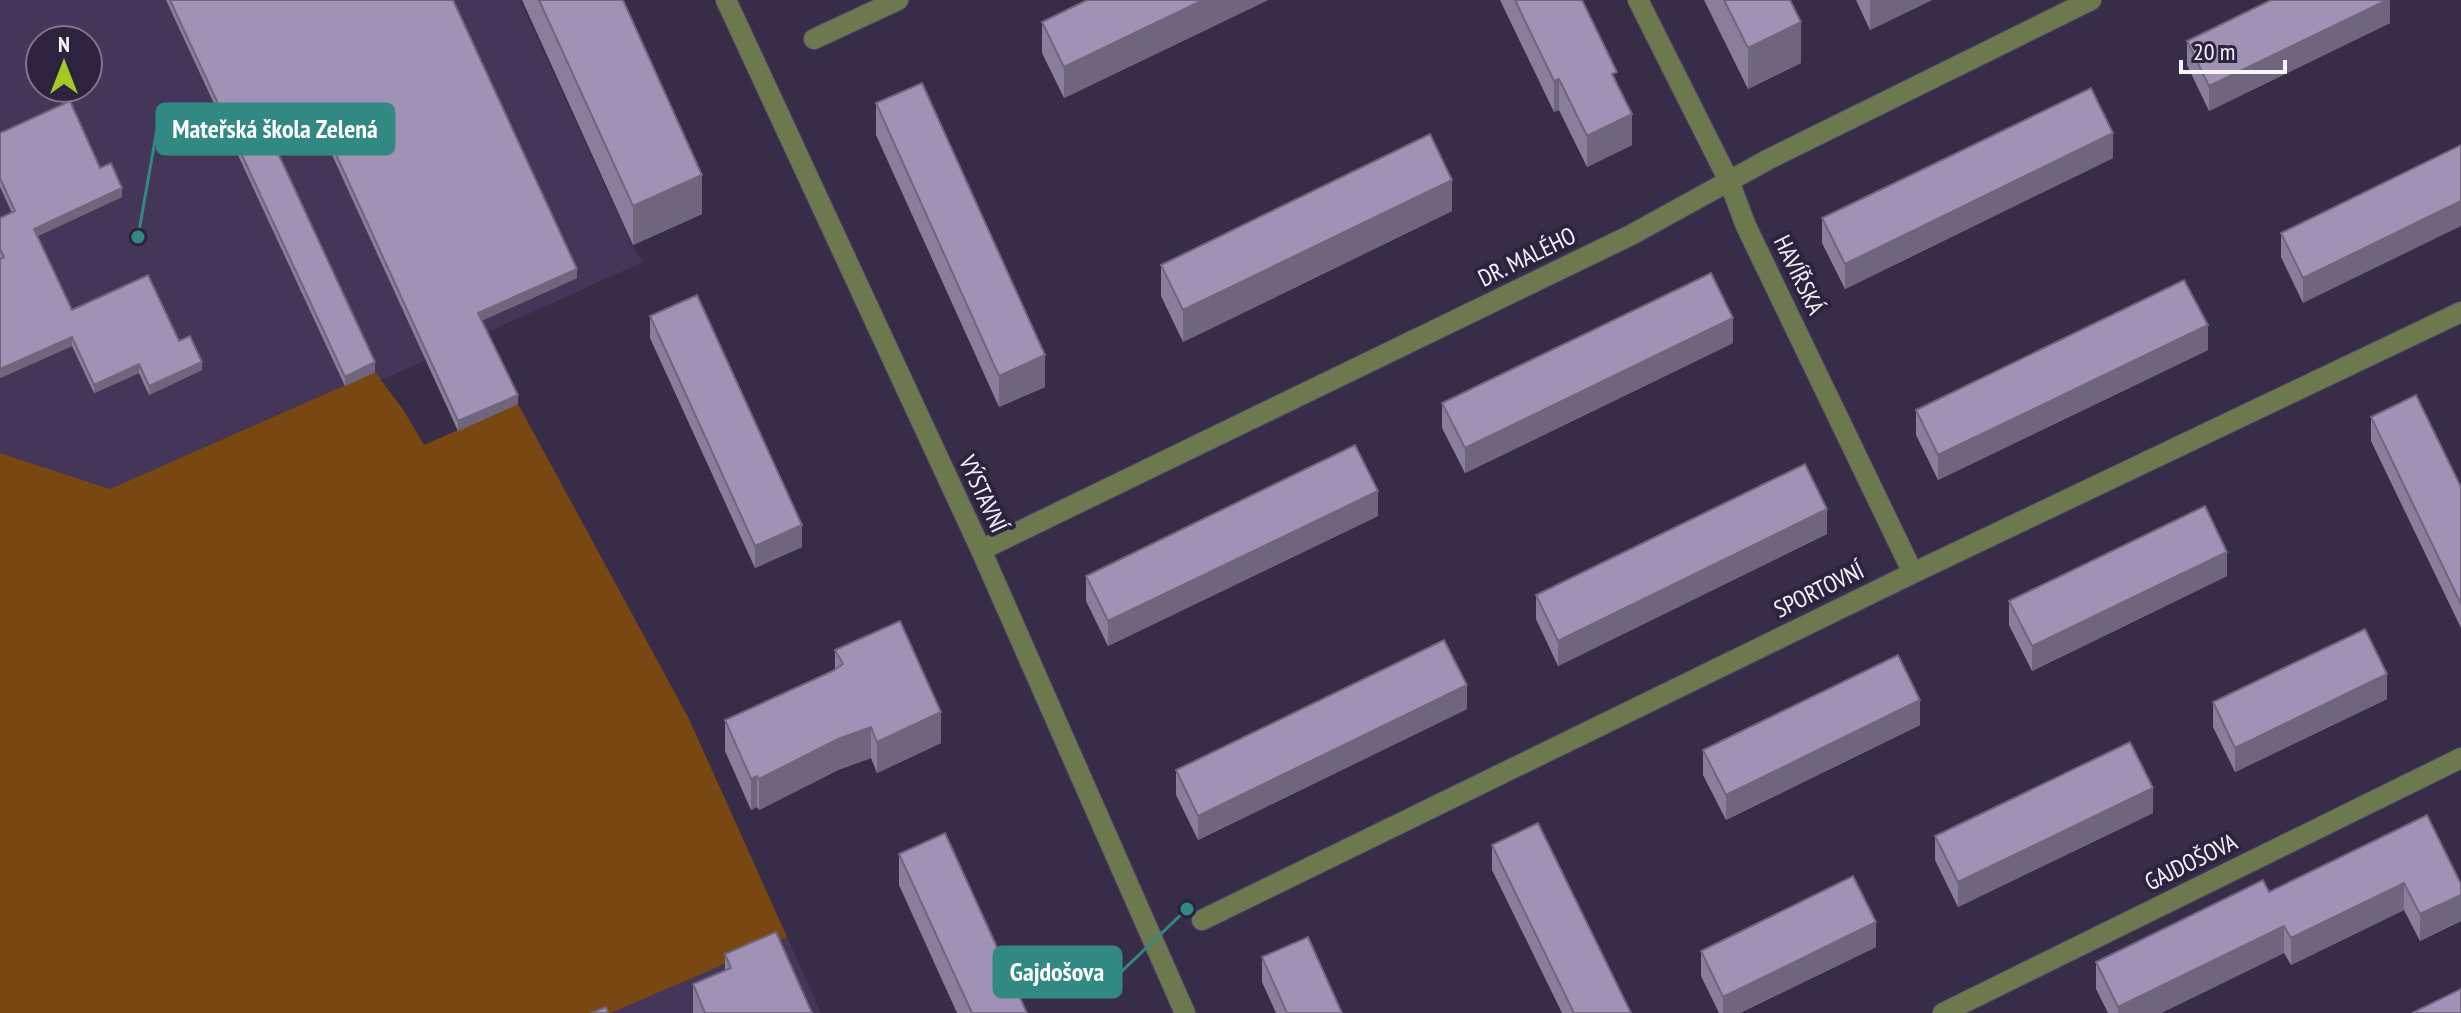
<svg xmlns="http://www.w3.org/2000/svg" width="2461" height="1013" viewBox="0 0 2461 1013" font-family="'PT Sans Narrow',sans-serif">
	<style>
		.built { fill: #443658; fill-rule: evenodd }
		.green { fill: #794812 }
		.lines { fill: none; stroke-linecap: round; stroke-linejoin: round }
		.street-casing { stroke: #534962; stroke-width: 22 }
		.street { stroke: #6c794f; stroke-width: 20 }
		.wall { fill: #897e9b }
		.shaded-wall { fill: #6f667e }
		.building { fill: #9f92b4; stroke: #6f667e; stroke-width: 2 }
		.labels { text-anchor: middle; stroke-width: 8; stroke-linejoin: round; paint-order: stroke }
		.street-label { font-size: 24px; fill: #f7f3fe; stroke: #2e233e }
		.leader { fill: none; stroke: #328984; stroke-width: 3 }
		.callout-dot { fill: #328984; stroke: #2e233e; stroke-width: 3 }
		.callout { fill: #328984; stroke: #328984; stroke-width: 3 }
		.callout-label { font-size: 26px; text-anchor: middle; font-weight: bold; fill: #fff }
	</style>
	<rect width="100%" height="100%" fill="#382d49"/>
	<path class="built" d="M 0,0 L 520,0 L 632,245 L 643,262 L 381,380 L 375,372 L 110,489 L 0,453 ZM 40,40 L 88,40 L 88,88 L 40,88 Z
		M 787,937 L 821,1013 L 611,1013 Z"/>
	<path class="green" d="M 375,372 L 404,411 L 424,445 L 518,404 L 689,719 L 787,937 L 611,1013 L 0,1013 L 0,453 L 110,489 Z"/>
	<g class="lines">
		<defs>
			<path id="street" d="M 726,0 L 981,550 L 1185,1013
				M 1638,0 L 1729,181 L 1746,226 L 1913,573
				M 814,39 L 898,0
				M 981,550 L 1631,235 L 1769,159 L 2091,0
				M 1202,920 L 1913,573 L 2461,312
				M 1943,1013 L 2461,758"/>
		</defs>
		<use href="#street" class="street-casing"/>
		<use href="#street" class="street"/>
	</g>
	<path class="wall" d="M 166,0 L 453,0 L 577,278 L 481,321 L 518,404 L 458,431 L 318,124 L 274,144 L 375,372 L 345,386 Z
		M 522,0 L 623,0 L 702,214 L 633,245 Z
		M 1087,0 L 1268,0 L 1064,98 L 1042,53 L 1042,22 Z
		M 1500,0 L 1582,0 L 1617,83 L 1632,145 L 1587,167 L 1559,110 L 1554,112 Z
		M 1704,0 L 1790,0 L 1801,63 L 1748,89 Z
		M 1856,0 L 1932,0 L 1870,30 Z
		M 2390,0 L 2390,23 L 2209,111 L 2187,65 L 2187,41 Z
		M 876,103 L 1045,387 L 999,407 L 876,135 Z
		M 0,133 L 100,168 L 122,197 L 37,236 L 72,310 L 179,341 L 202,370 L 149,395 L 139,373 L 94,393 L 72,346 L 0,378 L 0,218 L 12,213 L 0,187 Z
		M 2461,145 L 2303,303 L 2281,257 L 2281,233 Z
		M 2113,158 L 1845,289 L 1822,243 L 1822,218 Z
		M 1452,211 L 1183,342 L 1161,296 L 1161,265 Z
		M 650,316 L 802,547 L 755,568 L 650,338 Z
		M 1733,343 L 1465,473 L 1442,428 L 1442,403 Z
		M 2208,350 L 1938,480 L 1916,435 L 1916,410 Z
		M 2371,417 L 2461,487 L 2461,628 L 2371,441 Z
		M 1378,516 L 1108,646 L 1086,601 L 1086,576 Z
		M 1827,534 L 1558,666 L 1536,619 L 1536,595 Z
		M 2227,576 L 2032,671 L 2009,625 L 2009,601 Z
		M 835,650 L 941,743 L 877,773 L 871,758 L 838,770 L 759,810 L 757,807 L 751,810 L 725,751 L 725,720 L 835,669 Z
		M 2387,699 L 2235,772 L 2213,727 L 2213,702 Z
		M 1467,709 L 1198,840 L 1176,795 L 1176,770 Z
		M 1920,725 L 1726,820 L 1703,775 L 1703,750 Z
		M 2153,813 L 1958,907 L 1935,860 L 1935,836 Z
		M 2427,815 L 2461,884 L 2461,921 L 2420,941 L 2404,910 L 2291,965 L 2284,953 L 2161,1013 L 2108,1013 L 2096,989 L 2096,962 L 2269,892 Z
		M 1492,845 L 1631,1013 L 1562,1013 L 1492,870 Z
		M 899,854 L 1027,1013 L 957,1013 L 899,885 Z
		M 1876,947 L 1740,1013 L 1719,1013 L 1701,976 L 1701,951 Z
		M 725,954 L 812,1013 L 693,1013 L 693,984 L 725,970 Z
		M 1262,957 L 1342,1013 L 1276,1013 L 1262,982 Z"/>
	<path class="shaded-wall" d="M 1203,0 L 1268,0 L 1064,98 L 1064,67 Z
		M 1870,0 L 1932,0 L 1870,30 Z
		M 2387,0 L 2390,0 L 2390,23 L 2209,111 L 2209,86 Z
		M 1801,22 L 1801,63 L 1748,89 L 1748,48 Z
		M 1559,79 L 1559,110 L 1554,112 L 1554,81 Z
		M 1632,114 L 1632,145 L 1587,167 L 1587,136 Z
		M 318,115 L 318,124 L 270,146 L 270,136 Z
		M 2113,133 L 2113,158 L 1845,289 L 1845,264 Z
		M 702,175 L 702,214 L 633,245 L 633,206 Z
		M 1452,180 L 1452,211 L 1183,342 L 1183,310 Z
		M 122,188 L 122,197 L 34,238 L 34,229 Z
		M 2461,201 L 2461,226 L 2303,303 L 2303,278 Z
		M 577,269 L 577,278 L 478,322 L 478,313 Z
		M 1733,318 L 1733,343 L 1465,473 L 1465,448 Z
		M 2208,325 L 2208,350 L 1938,480 L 1938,455 Z
		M 72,337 L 72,346 L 0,378 L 0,369 Z
		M 1045,355 L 1045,387 L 999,407 L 999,376 Z
		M 202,362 L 202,370 L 149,395 L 149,386 Z
		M 375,362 L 375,372 L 345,386 L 345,377 Z
		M 139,364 L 139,373 L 94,393 L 94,385 Z
		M 518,395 L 518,404 L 458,431 L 458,421 Z
		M 1378,491 L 1378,516 L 1108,646 L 1108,621 Z
		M 1827,509 L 1827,534 L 1558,666 L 1558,641 Z
		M 802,525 L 802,547 L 755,568 L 755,546 Z
		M 2227,552 L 2227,576 L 2032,671 L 2032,646 Z
		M 2387,674 L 2387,699 L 2235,772 L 2235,748 Z
		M 1467,685 L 1467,709 L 1198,840 L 1198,816 Z
		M 1920,700 L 1920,725 L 1726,820 L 1726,795 Z
		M 941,712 L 941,743 L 877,773 L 877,742 Z
		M 871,727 L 871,758 L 838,770 L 759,810 L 759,779 L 838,739 Z
		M 757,776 L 757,807 L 751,810 L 751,779 Z
		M 2153,788 L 2153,813 L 1958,907 L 1958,882 Z
		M 2404,883 L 2404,910 L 2291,965 L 2291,938 Z
		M 2461,895 L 2461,921 L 2420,941 L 2420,914 Z
		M 1876,922 L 1876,947 L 1740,1013 L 1723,1013 L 1723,997 Z
		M 2284,926 L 2284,953 L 2161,1013 L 2118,1013 L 2118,1007 Z"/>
	<path class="building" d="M 170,0 L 453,0 L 577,269 L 478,313 L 518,395 L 458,421 L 318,115 L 270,136 L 375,362 L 345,377 Z
		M 539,0 L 623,0 L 702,175 L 633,206 Z
		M 1087,0 L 1203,0 L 1064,67 L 1042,22 Z
		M 1515,0 L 1582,0 L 1617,72 L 1612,74 L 1632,114 L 1587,136 L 1559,79 L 1554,81 Z
		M 1724,0 L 1790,0 L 1801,22 L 1748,48 Z
		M 2271,0 L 2387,0 L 2209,86 L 2187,41 Z
		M 922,83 L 1045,355 L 999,376 L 876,103 Z
		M 2091,88 L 2113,133 L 1845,264 L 1822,218 Z
		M 70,101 L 100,168 L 111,163 L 122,188 L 34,229 L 72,310 L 148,275 L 179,341 L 190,336 L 202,362 L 149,386 L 139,364 L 94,385 L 72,337 L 0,369 L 0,259 L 4,257 L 0,249 L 0,218 L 15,211 L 0,178 L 0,133 Z
		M 1430,134 L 1452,180 L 1183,310 L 1161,265 Z
		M 2461,145 L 2461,201 L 2303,278 L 2281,233 Z
		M 1711,273 L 1733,318 L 1465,448 L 1442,403 Z
		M 2184,280 L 2208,325 L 1938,455 L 1916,410 Z
		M 697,295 L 802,525 L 755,546 L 650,316 Z
		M 2416,395 L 2461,487 L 2461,604 L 2371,417 Z
		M 1355,445 L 1378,491 L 1108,621 L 1086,576 Z
		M 1805,464 L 1827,509 L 1558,641 L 1536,595 Z
		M 2205,506 L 2227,552 L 2032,646 L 2009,601 Z
		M 900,621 L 941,712 L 877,742 L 871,727 L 838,739 L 759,779 L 757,776 L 751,779 L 725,720 L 833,671 L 843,664 L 835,650 Z
		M 2365,629 L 2387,674 L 2235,748 L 2213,702 Z
		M 1444,640 L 1467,685 L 1198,816 L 1176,770 Z
		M 1898,655 L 1920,700 L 1726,795 L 1703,750 Z
		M 2130,742 L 2153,788 L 1958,882 L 1935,836 Z
		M 2427,815 L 2461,884 L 2461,895 L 2420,914 L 2404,883 L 2291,938 L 2284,926 L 2118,1007 L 2096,962 L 2263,880 L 2269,892 Z
		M 1538,823 L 1631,1013 L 1574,1013 L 1492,845 Z
		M 945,833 L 1027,1013 L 972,1013 L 899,854 Z
		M 1853,876 L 1876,922 L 1723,997 L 1701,951 Z
		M 776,932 L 812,1013 L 705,1013 L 693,984 L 731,968 L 725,954 Z
		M 1308,937 L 1342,1013 L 1287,1013 L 1262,957 Z
		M 2461,989 L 2461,1013 L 2412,1013 Z
		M 606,1007 L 608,1013 L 591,1013 Z"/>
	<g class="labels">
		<g class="street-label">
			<text transform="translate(1527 257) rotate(-26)" y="8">DR. MALÉHO</text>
			<text transform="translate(1799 275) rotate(64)" y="8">HAVÍŘSKÁ</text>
			<text transform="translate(983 494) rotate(65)" y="8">VÝSTAVNÍ</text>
			<text transform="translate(1819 590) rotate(-26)" y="8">SPORTOVNÍ</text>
			<text transform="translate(2191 862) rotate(-26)" y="8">GAJDOŠOVA</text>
		</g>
	</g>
	<path class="leader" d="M138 237L157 129M1187 909L1121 972"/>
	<g class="callout-dot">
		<circle cx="138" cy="237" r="8"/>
		<circle cx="1187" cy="909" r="8"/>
	</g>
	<g class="callout">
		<rect x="157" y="104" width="237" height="50" rx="8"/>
		<rect x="994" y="947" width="127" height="50" rx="8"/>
	</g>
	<g class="callout-label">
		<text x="275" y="138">Mateřská škola Zelená</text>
		<text x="1057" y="981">Gajdošova</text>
	</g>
	<g transform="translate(64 64)"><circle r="38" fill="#2e233e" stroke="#7e768b" stroke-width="2"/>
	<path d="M0-6L14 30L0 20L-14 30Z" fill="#a4c825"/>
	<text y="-12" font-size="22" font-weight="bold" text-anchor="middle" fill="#f7f3fe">N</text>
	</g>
	<path d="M2181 60v12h104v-12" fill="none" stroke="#f7f3fe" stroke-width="4"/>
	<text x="2193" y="60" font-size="24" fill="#f7f3fe" stroke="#2e233e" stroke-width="6" paint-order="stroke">20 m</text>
</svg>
